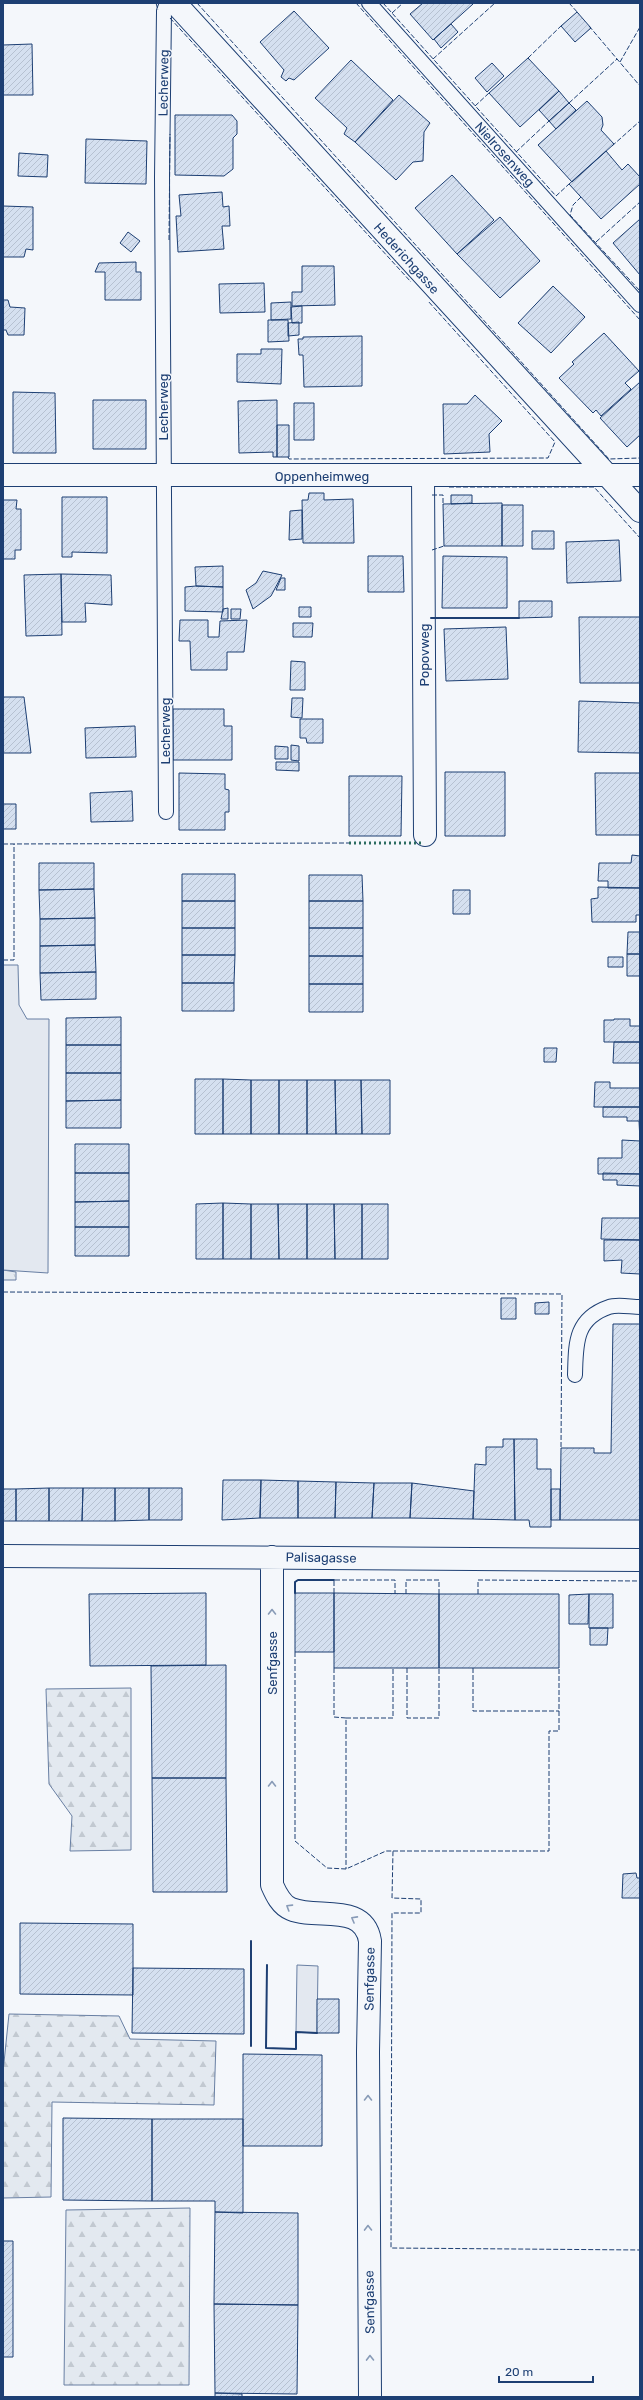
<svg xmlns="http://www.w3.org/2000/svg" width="643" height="2400" viewBox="0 0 643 2400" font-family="Rubik,sans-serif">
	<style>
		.grass { fill: url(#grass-tufts); stroke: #687fa3 }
		.forest { fill: url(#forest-firs); stroke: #687fa3 }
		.parking { fill: #e3e8f0; stroke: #687fa3 }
		.building { fill: url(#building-hatch); stroke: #1d3f73 }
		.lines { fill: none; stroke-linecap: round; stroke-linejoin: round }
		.lane-casing { stroke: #1d3f73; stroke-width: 16 }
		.street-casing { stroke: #1d3f73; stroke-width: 24 }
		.lane { stroke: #f4f7fb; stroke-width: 14 }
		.street { stroke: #f4f7fb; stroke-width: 22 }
		.hedge { stroke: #2c6c60; stroke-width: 3; stroke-dasharray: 2 3; stroke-linecap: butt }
		.fence { stroke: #1d3f73; stroke-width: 1; stroke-dasharray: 5 2; stroke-linecap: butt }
		.wall { stroke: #1d3f73; stroke-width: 2 }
		.oneway { stroke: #889bb7 }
		.labels { text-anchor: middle; stroke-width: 3; stroke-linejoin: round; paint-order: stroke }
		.street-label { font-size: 13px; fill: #1d3f73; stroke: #f4f7fb }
	</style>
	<defs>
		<pattern id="grass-tufts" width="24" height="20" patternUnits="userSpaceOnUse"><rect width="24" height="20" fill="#e3e9f0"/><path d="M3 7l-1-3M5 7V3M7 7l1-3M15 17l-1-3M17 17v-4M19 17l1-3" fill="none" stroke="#c2c9d1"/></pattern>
		<pattern id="forest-firs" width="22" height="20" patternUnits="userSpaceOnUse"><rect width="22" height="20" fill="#e3e9f0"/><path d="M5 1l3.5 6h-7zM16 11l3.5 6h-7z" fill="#c2c9d1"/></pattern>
		<pattern id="building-hatch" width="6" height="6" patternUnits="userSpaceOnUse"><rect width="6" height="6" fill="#d5e0f0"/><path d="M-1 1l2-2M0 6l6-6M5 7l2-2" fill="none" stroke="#b6c1d1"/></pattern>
	</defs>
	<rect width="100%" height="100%" fill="#f4f7fb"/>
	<path class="grass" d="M 3,1270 L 16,1272 L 16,1280 L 3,1280 Z"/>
	<path class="forest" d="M 131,1688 L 131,1850 L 70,1851 L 72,1816 L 49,1784 L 46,1689 Z
		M 9,2014 L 119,2016 L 130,2039 L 216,2041 L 214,2105 L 52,2102 L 51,2197 L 3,2198 L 3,2072 Z
		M 190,2208 L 189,2385 L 64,2385 L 66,2210 Z"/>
	<path class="parking" d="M 3,965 L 18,965 L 19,1005 L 27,1019 L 49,1019 L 48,1273 L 3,1270 Z
		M 297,1965 L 318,1966 L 317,2033 L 296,2032 Z"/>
	<path class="building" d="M 423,3 L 472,3 L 473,4 L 433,40 L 410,14 Z
		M 294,11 L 329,48 L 294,80 L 289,78 L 286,81 L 281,77 L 284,70 L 260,42 Z
		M 577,12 L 591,28 L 575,42 L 561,26 Z
		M 451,24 L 458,32 L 441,48 L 434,39 Z
		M 32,44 L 33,95 L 3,95 L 3,45 Z
		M 528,58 L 559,91 L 520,127 L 489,93 Z
		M 351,60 L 393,100 L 355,142 L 344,134 L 347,128 L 315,98 Z
		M 492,63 L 504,76 L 487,92 L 475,78 Z
		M 559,91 L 569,103 L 549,121 L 539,110 Z
		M 399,95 L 430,123 L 424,132 L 423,161 L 413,162 L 396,180 L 355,142 Z
		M 587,101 L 602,117 L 603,125 L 601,130 L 614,144 L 572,182 L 538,145 Z
		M 569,103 L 576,110 L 556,129 L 549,121 Z
		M 175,115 L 232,115 L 237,121 L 237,134 L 233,138 L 233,169 L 224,176 L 175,175 Z
		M 86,139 L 147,141 L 146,184 L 85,183 Z
		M 606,151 L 622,170 L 628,164 L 640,177 L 640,184 L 601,219 L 569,184 Z
		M 19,153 L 48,155 L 47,177 L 18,176 Z
		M 452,175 L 494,220 L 457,254 L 415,208 Z
		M 222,192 L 223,207 L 229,206 L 230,226 L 222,226 L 224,249 L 178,252 L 176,216 L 181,216 L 179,195 Z
		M 3,206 L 33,207 L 33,250 L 26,249 L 24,257 L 3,257 Z
		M 500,217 L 540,261 L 500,298 L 457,254 Z
		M 640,219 L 640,275 L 613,243 Z
		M 128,232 L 140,241 L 131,252 L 120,243 Z
		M 136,262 L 136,272 L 141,272 L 141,300 L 105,300 L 105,272 L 95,272 L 99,263 Z
		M 302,266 L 334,266 L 335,305 L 292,306 L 292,292 L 302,292 Z
		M 264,283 L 265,312 L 220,313 L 219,284 Z
		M 553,286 L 585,317 L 551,353 L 518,323 Z
		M 3,300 L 8,300 L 10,307 L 25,308 L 24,335 L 8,335 L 6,330 L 3,330 Z
		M 291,302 L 291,319 L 271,320 L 271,303 Z
		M 302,306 L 302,323 L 292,323 L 291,307 Z
		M 268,320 L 288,320 L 289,341 L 268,342 Z
		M 299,322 L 299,335 L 288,336 L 288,323 Z
		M 604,333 L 639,371 L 625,383 L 631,389 L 601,416 L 596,410 L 593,413 L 559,378 L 574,364 L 572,362 Z
		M 362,336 L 362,386 L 304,387 L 303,355 L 299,355 L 298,339 L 303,339 L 303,337 Z
		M 261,349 L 282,349 L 281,384 L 237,382 L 237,354 L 261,354 Z
		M 640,382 L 640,435 L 627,447 L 600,418 Z
		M 13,392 L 55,393 L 56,453 L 13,453 Z
		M 475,395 L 502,421 L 489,434 L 490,452 L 444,454 L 443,404 L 467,404 Z
		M 93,400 L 146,400 L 146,449 L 93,449 Z
		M 277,400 L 277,457 L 273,457 L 273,452 L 239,453 L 238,401 Z
		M 294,403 L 314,403 L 314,440 L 294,440 Z
		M 277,425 L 289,425 L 289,457 L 277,457 Z
		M 309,493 L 324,493 L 324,500 L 353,499 L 354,543 L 303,543 L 302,500 L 308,500 Z
		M 451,495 L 472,495 L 472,503 L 451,504 Z
		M 62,497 L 107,497 L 107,553 L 72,552 L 72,557 L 62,557 Z
		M 3,500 L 17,500 L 16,509 L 21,509 L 21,550 L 15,550 L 15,559 L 3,559 Z
		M 502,503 L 502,546 L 444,546 L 443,504 Z
		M 502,505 L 523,505 L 523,546 L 502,546 Z
		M 302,510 L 302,539 L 289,540 L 290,511 Z
		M 532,531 L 554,531 L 554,549 L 532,549 Z
		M 619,540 L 621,581 L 567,583 L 566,542 Z
		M 368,556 L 403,556 L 404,592 L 368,592 Z
		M 443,556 L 507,557 L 507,608 L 442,608 Z
		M 223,566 L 223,587 L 196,586 L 195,567 Z
		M 263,571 L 282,575 L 271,596 L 253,609 L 246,590 L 256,583 Z
		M 61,574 L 62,635 L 26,636 L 24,575 Z
		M 61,574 L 111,575 L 112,605 L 85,603 L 86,622 L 62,622 Z
		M 281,578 L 285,578 L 285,590 L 276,590 Z
		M 196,586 L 223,587 L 223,612 L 185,611 L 185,587 Z
		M 519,601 L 552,601 L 552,617 L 519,618 Z
		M 299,607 L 311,607 L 311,617 L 299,617 Z
		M 228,608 L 228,619 L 221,619 L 223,609 Z
		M 231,609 L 241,609 L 240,619 L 231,619 Z
		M 579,617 L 640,617 L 640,683 L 580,683 Z
		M 180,620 L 208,620 L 208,637 L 219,637 L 220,621 L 247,620 L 244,652 L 227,652 L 227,670 L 191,670 L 190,641 L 179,641 Z
		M 293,623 L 313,623 L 312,637 L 293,637 Z
		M 506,627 L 508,679 L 446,681 L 444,629 Z
		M 291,661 L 305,662 L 305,690 L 290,690 Z
		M 3,697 L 24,697 L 31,753 L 3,753 Z
		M 292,698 L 303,698 L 302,718 L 291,717 Z
		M 579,701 L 640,703 L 640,753 L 578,752 Z
		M 173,709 L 224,709 L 224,726 L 232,726 L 232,760 L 173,760 Z
		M 300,719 L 323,719 L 323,743 L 307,743 L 306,738 L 300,738 Z
		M 135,726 L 136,757 L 86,758 L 85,728 Z
		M 291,745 L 299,746 L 299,761 L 291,760 Z
		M 275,746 L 288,747 L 288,759 L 275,759 Z
		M 276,762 L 299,762 L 299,771 L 276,770 Z
		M 445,772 L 505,772 L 505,836 L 445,836 Z
		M 179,773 L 225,774 L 225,789 L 229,790 L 229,812 L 225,812 L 225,830 L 179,830 Z
		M 595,773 L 640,773 L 640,835 L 596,835 Z
		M 349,776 L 402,776 L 401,836 L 349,836 Z
		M 132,791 L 133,821 L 91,822 L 90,793 Z
		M 3,804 L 16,804 L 16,829 L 3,829 Z
		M 632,855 L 640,856 L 640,888 L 608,888 L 608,881 L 598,881 L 599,863 L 631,863 Z
		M 39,863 L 94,863 L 94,889 L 39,890 Z
		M 182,874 L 235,874 L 235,901 L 182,901 Z
		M 309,875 L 362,875 L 363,901 L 309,901 Z
		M 598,887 L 640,888 L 640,915 L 636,915 L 636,922 L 592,922 L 591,899 L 598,898 Z
		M 94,889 L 95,918 L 40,919 L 39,890 Z
		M 453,890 L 470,890 L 470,914 L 453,914 Z
		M 182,901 L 235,901 L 235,928 L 182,928 Z
		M 309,901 L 363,901 L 363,928 L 309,928 Z
		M 95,918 L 95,945 L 40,946 L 40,919 Z
		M 182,928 L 235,928 L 235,955 L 182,955 Z
		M 309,928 L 363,928 L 363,956 L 309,956 Z
		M 628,932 L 640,932 L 640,954 L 627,954 Z
		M 95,945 L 96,972 L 40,973 L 40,946 Z
		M 627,954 L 640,954 L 640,976 L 627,976 Z
		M 182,955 L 235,955 L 234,983 L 182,983 Z
		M 309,956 L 363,956 L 363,984 L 309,984 Z
		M 608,957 L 623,957 L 623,967 L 608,967 Z
		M 96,972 L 96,999 L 41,1000 L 40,973 Z
		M 182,983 L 234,983 L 234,1011 L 182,1011 Z
		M 309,984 L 363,984 L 363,1012 L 309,1012 Z
		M 121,1017 L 121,1045 L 66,1045 L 66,1018 Z
		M 614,1019 L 630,1019 L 630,1026 L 640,1026 L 640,1042 L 604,1042 L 604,1020 L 614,1020 Z
		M 614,1042 L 640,1042 L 640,1063 L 613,1063 Z
		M 66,1045 L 121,1045 L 121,1073 L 66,1073 Z
		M 544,1048 L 557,1048 L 556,1062 L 544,1062 Z
		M 66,1073 L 121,1073 L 121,1100 L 66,1101 Z
		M 195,1079 L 223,1079 L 223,1134 L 195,1134 Z
		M 223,1079 L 251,1080 L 251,1134 L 223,1134 Z
		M 251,1080 L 279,1080 L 279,1134 L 251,1134 Z
		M 279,1080 L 307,1080 L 307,1134 L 279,1134 Z
		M 307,1080 L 335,1080 L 336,1134 L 307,1134 Z
		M 335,1080 L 361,1080 L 362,1134 L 336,1134 Z
		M 361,1080 L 390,1080 L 390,1134 L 362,1134 Z
		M 595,1082 L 610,1082 L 610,1088 L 640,1088 L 640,1107 L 594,1107 Z
		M 121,1100 L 121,1128 L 66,1128 L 66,1101 Z
		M 603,1107 L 640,1107 L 640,1141 L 639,1121 L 627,1121 L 627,1117 L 603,1117 Z
		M 622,1140 L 640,1141 L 640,1174 L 598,1174 L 598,1158 L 622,1158 Z
		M 75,1144 L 129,1144 L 129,1173 L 75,1173 Z
		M 75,1173 L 129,1173 L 129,1201 L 75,1202 Z
		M 603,1173 L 640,1174 L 640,1186 L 617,1185 L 617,1180 L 603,1180 Z
		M 129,1201 L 129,1227 L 75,1227 L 75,1202 Z
		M 223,1203 L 223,1259 L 196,1259 L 196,1204 Z
		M 223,1203 L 251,1204 L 251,1259 L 223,1259 Z
		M 251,1204 L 278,1204 L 279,1259 L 251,1259 Z
		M 278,1204 L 307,1204 L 307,1259 L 279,1259 Z
		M 307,1204 L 334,1204 L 335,1259 L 307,1259 Z
		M 334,1204 L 362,1204 L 362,1259 L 335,1259 Z
		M 362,1204 L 388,1204 L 388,1259 L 362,1259 Z
		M 602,1218 L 640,1218 L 640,1240 L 601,1239 Z
		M 75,1227 L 129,1227 L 129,1256 L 75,1256 Z
		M 604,1240 L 640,1240 L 640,1274 L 621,1273 L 622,1260 L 604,1261 Z
		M 501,1298 L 516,1298 L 516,1319 L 501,1319 Z
		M 549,1302 L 549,1314 L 535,1314 L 535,1303 Z
		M 613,1324 L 640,1324 L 640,1520 L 560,1520 L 561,1448 L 594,1448 L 594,1453 L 611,1453 Z
		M 503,1439 L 514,1439 L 515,1520 L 473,1519 L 475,1464 L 486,1465 L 486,1447 L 503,1447 Z
		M 514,1439 L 537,1439 L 537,1469 L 551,1469 L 551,1527 L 530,1527 L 529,1520 L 515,1520 Z
		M 223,1480 L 261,1480 L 260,1518 L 222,1520 Z
		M 261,1480 L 298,1481 L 298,1518 L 260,1518 Z
		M 298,1481 L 336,1482 L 335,1518 L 298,1518 Z
		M 336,1482 L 374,1483 L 372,1518 L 335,1518 Z
		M 374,1483 L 412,1483 L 410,1518 L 372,1518 Z
		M 412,1483 L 474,1491 L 473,1519 L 410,1518 Z
		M 49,1488 L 83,1488 L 82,1521 L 49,1521 Z
		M 49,1488 L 49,1521 L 16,1521 L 16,1489 Z
		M 83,1488 L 115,1488 L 115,1521 L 82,1521 Z
		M 115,1488 L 149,1488 L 149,1520 L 115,1521 Z
		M 149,1488 L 182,1488 L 182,1520 L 149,1520 Z
		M 3,1489 L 16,1489 L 16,1521 L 3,1521 Z
		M 551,1489 L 560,1489 L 560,1520 L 551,1520 Z
		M 206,1593 L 206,1665 L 90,1666 L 89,1594 Z
		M 295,1593 L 334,1593 L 334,1652 L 295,1652 Z
		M 334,1593 L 439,1594 L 439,1668 L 334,1668 Z
		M 439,1594 L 559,1594 L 559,1668 L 439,1668 Z
		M 589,1594 L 613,1594 L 613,1628 L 589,1628 Z
		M 589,1594 L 588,1624 L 569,1624 L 569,1595 Z
		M 590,1628 L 608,1628 L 607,1645 L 590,1645 Z
		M 226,1665 L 226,1778 L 152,1778 L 151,1666 Z
		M 152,1778 L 226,1778 L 227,1892 L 153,1892 Z
		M 636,1873 L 637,1878 L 640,1878 L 640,1898 L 622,1898 L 623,1874 Z
		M 20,1923 L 133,1924 L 133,1995 L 20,1994 Z
		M 133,1968 L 244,1969 L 244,2034 L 132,2033 Z
		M 317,1999 L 339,1999 L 339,2033 L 317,2033 Z
		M 243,2054 L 322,2055 L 322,2146 L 243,2146 Z
		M 63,2118 L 152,2119 L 152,2201 L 63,2200 Z
		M 152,2119 L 243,2119 L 243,2213 L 215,2212 L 215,2201 L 152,2201 Z
		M 215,2212 L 298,2213 L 298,2305 L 214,2304 Z
		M 3,2241 L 13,2241 L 13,2357 L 3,2357 Z
		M 214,2304 L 298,2305 L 297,2394 L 215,2393 Z
		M 215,2393 L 242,2394 L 242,2397 L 215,2397 Z"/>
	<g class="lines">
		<defs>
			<path id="lane" d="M 369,3 L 640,305
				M 166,812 L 162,177 L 164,11 L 167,3
				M 575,1375 C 576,1345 574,1319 609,1307 C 617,1304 631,1307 640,1307"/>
			<path id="street" d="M 175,3 L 640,511
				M 3,475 L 640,475
				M 423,476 L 425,835
				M 3,1556 L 640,1560
				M 272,1557 L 272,1885 C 276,1894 281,1905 291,1909 C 317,1920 364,1902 370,1941 L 368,2052 L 370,2397"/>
		</defs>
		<use href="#lane" class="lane-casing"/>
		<use href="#street" class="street-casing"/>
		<use href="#lane" class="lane"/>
		<use href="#street" class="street"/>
		<path class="hedge" d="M 349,843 L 421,843"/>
		<path class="fence" d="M 156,3 L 158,10
			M 197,3 L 609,459 L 640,458
			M 356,3 L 640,320
			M 383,3 L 556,196 L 569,184
			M 569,3 L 579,14
			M 392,13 L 403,3
			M 170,18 L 411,282
			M 589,26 L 640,86
			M 528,58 L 562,25
			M 433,59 L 495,3
			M 620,62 L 640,27
			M 569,103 L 617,59
			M 475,106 L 489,93
			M 612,146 L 640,121
			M 516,152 L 549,121
			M 581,197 L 573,205 L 570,215 L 640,291
			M 169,240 L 170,134
			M 596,242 L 640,202
			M 288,457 L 289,459 L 548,458 L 555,442 L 428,301
			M 449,487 L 594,487 L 640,538
			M 432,495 L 443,495 L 443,504
			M 432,550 L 444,546
			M 3,844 L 349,843
			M 3,960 L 14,960 L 14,844
			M 3,1292 L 562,1294 L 561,1448
			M 334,1593 L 334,1580 L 395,1580 L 395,1594
			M 406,1594 L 406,1580 L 439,1580 L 439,1594
			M 478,1594 L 478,1580 L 640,1581
			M 295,1652 L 295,1841 L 327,1868 L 346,1869 L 386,1851 L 393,1851 L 392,1898 L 421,1899 L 421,1913 L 392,1913 L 391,2248 L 640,2250
			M 334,1668 L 334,1717 L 346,1718 L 346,1869
			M 407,1668 L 407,1718 L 439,1718 L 439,1668
			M 473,1668 L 473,1711 L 559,1711
			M 346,1718 L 393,1718 L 393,1668
			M 393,1851 L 549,1851 L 549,1731 L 559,1731 L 559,1668"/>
		<path class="wall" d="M 431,618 L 519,618
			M 295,1593 L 295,1582 L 298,1580 L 334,1580
			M 267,1965 L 266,2048 L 296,2049 L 296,2032 L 317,2033
			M 251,2046 L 251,1941"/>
	</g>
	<defs><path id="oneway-chevron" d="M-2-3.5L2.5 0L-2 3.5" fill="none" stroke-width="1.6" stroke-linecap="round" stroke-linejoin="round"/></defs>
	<g class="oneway">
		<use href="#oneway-chevron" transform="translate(272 1612) rotate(-90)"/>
		<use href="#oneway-chevron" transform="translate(272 1784) rotate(-90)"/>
		<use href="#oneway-chevron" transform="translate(289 1907) rotate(-148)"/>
		<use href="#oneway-chevron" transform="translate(354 1919) rotate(-151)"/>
		<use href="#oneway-chevron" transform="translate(368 2098) rotate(-90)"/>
		<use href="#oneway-chevron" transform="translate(368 2228) rotate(-91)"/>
		<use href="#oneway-chevron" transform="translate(370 2358) rotate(-91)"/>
	</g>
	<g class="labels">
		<g class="street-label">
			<text transform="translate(163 83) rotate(-89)" y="5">Lecherweg</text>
			<text transform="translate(505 154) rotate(48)" y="5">Nielrosenweg</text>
			<text transform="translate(407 258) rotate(48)" y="5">Hederichgasse</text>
			<text transform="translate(163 407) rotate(-90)" y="5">Lecherweg</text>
			<text x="322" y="481">Oppenheimweg</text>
			<text transform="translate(424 655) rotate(-90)" y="5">Popovweg</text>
			<text transform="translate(165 731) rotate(-90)" y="5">Lecherweg</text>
			<text transform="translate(321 1557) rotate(1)" y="5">Palisagasse</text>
			<text transform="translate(272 1663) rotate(-90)" y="5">Senfgasse</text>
			<text transform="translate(369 1979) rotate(-89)" y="5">Senfgasse</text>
			<text transform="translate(369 2302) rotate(-91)" y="5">Senfgasse</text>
		</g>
	</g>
	<rect width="643" height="2400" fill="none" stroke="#1d3f73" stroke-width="8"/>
	<path d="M499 2376v6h94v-6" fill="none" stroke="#1d3f73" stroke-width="2"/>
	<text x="505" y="2376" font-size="12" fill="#1d3f73" stroke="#f4f7fb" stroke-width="3" paint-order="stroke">20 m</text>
</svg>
